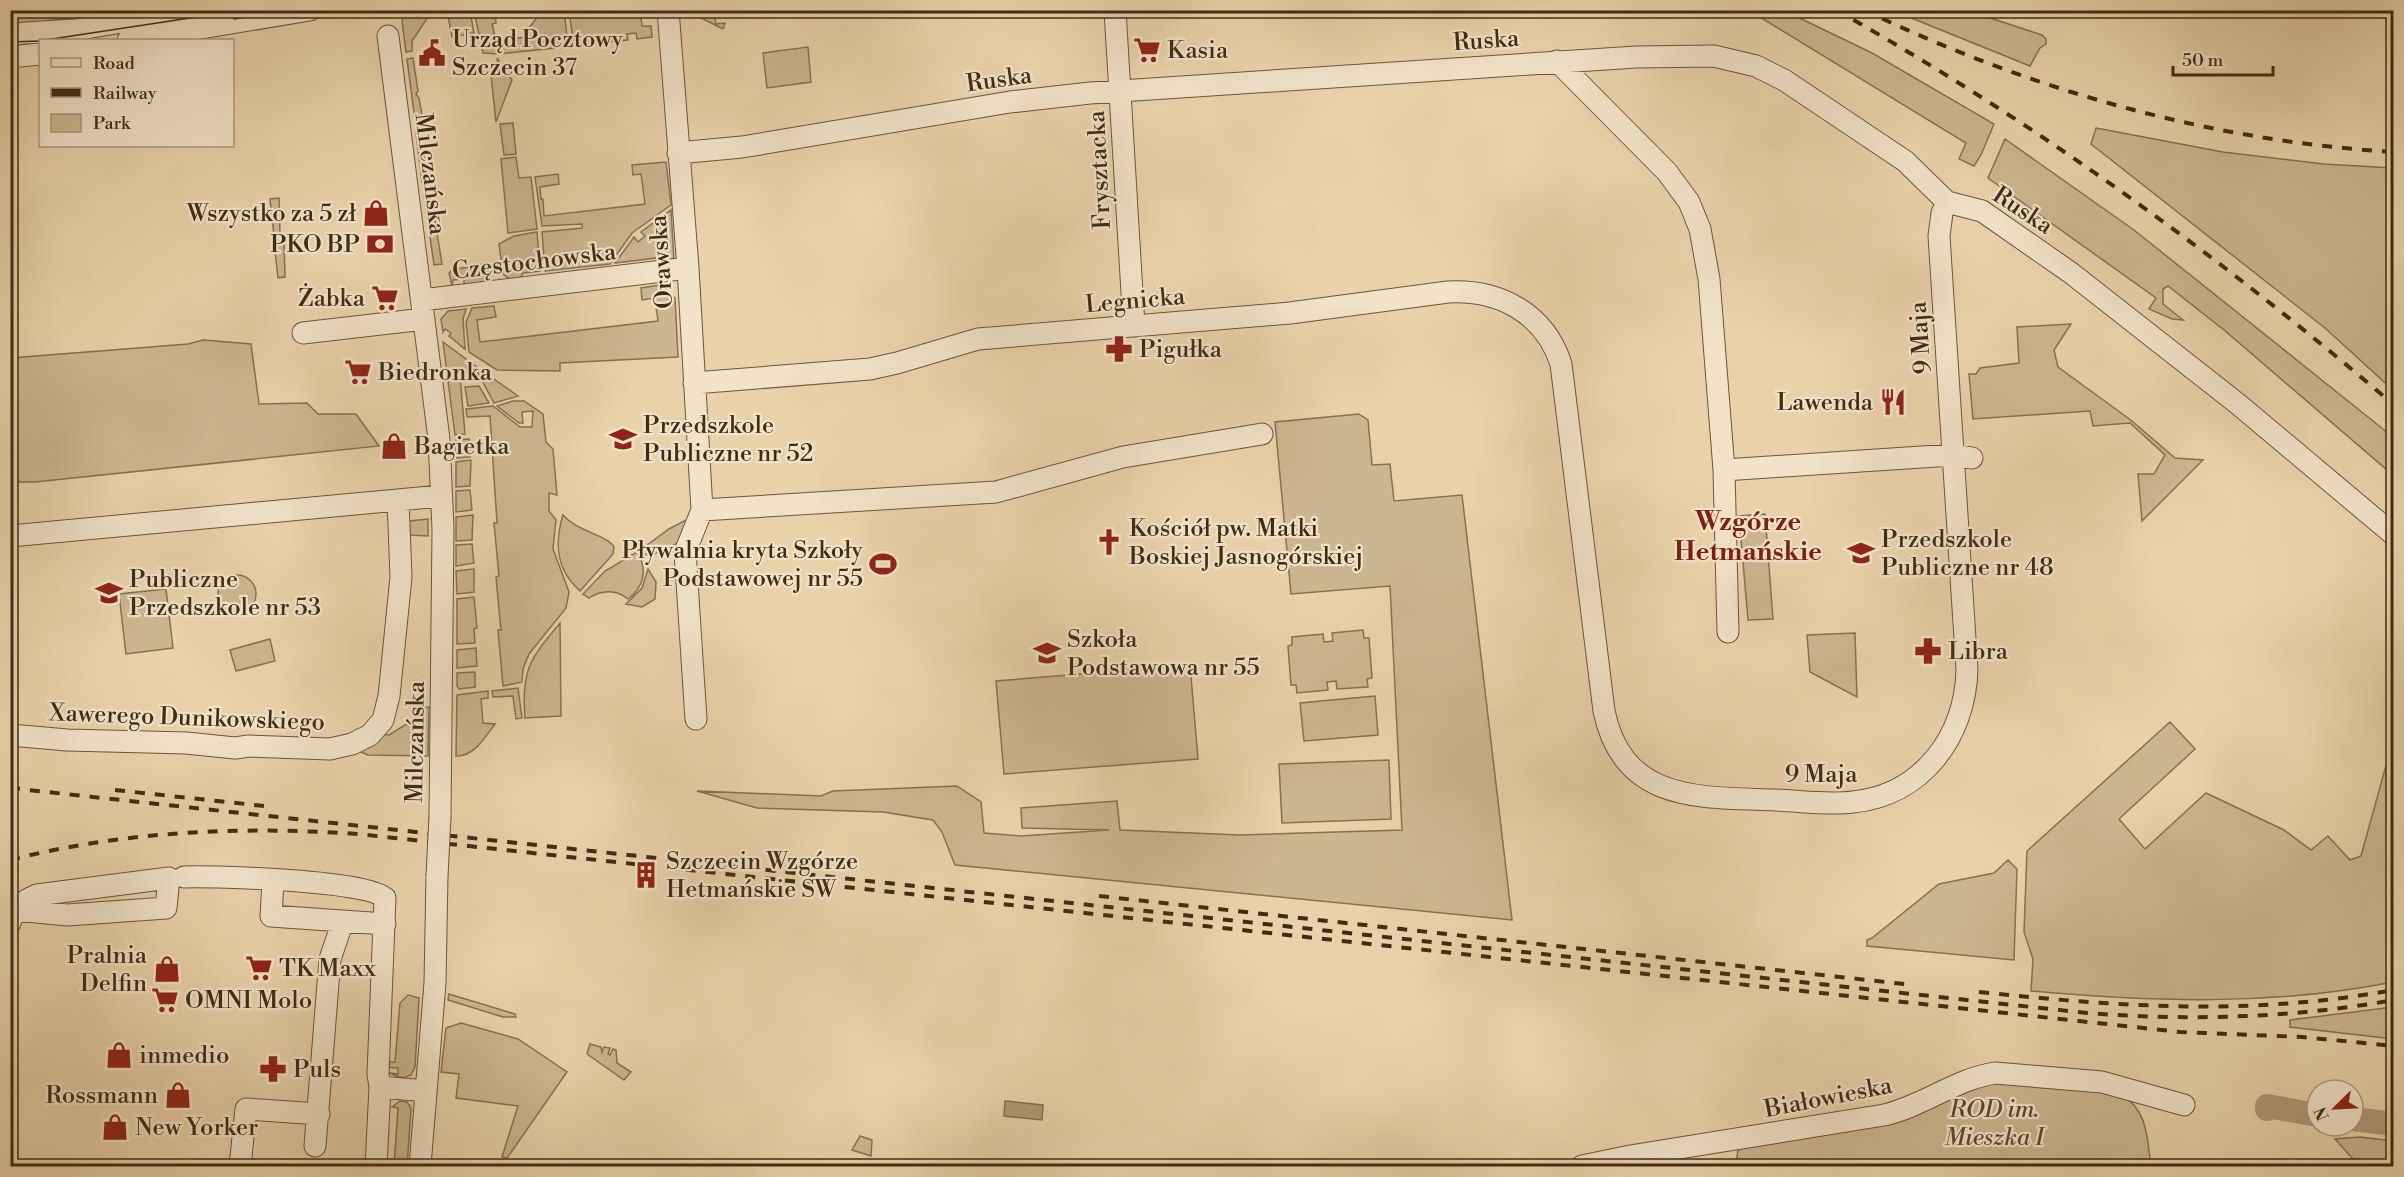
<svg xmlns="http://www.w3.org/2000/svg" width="2404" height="1177" viewBox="0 0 2404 1177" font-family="'Libre Bodoni',serif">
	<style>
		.green { fill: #ccb691; stroke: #867153; stroke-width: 1.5 }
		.water { fill: #b09a77; stroke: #836e50; stroke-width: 1.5 }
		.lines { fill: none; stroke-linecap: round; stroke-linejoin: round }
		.river { stroke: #b09a77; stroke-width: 24 }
		.minor-casing { stroke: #6a563a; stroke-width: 23 }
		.minor { stroke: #f1e2c8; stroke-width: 21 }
		.tram { stroke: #402c15; stroke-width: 1.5 }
		.rail { stroke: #402c15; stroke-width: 4; stroke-dasharray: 10 10; stroke-linecap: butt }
		.minor-bridge-casing { stroke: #6a563a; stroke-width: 23; stroke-linecap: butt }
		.minor-bridge { stroke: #f1e2c8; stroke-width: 21 }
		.labels { text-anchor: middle; stroke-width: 4.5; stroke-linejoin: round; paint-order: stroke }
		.poi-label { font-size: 24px; fill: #402c15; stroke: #f1e2c8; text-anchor: start }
		.street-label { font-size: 24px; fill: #402c15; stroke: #f1e2c8 }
		.park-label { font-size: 24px; font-style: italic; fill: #5c482e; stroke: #f1e2c8 }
		.neighbourhood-label { font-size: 26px; font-weight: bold; fill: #7a1f14; stroke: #f1e2c8 }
	</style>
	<rect width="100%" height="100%" fill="#e9d2aa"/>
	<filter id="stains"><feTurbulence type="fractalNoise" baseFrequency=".00333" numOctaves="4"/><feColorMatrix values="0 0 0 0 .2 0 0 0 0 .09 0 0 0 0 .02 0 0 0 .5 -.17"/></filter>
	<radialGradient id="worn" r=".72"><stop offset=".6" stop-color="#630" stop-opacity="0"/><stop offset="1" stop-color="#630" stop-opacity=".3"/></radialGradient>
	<path class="green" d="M 11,11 L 32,11 L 33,17 L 58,13 L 58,11 L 114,11 L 26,24 L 11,22 Z
		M 405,11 L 428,11 L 430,14 L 412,41 L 412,51 L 406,52 L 402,21 Z
		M 447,11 L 470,11 L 474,33 L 452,37 Z
		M 474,11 L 489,11 L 490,16 L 495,15 L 496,23 L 492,24 L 496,41 L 526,37 L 525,33 L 542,11 L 564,11 L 568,44 L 565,47 L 498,54 L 483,53 Z
		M 591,11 L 650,11 L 650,16 L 641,17 L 642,26 L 651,26 L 652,37 L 637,39 L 636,33 L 627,34 L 628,40 L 577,45 L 573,40 L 569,11 L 576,13 Z
		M 687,11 L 714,11 L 716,24 L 725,23 L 723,29 Z
		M 1750,11 L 1785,11 L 1872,53 L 1994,124 L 1981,155 L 1974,166 L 1959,159 L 1966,143 Z
		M 1894,11 L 1969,11 L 2042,35 L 2046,39 L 2046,44 L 2040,48 L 2030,66 Z
		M 808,47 L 811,82 L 767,88 L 763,53 Z
		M 413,58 L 418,91 L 416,94 L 419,98 L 422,115 L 415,120 L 407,59 Z
		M 497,58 L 512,80 L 496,122 L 491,76 L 499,75 Z
		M 513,123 L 516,154 L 504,155 L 500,124 Z
		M 2096,128 L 2223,152 L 2324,164 L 2393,168 L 2393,390 L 2325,328 L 2091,144 Z
		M 416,133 L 419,134 L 430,179 L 428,182 L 422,182 Z
		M 2005,139 L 2134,230 L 2393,437 L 2393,475 L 2224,330 L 2168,286 L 2163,289 L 2163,304 L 2183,320 L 2172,319 L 2149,309 L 2156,298 L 1988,178 Z
		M 516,157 L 519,178 L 531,177 L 537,229 L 508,233 L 501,159 Z
		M 666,162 L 671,205 L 632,233 L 610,264 L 545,271 L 542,232 L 582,228 L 582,224 L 542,226 L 535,177 L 558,174 L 559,184 L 540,187 L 541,199 L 543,199 L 544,216 L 645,204 L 641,174 L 633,175 L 632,165 Z
		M 424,194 L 431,196 L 442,264 L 434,265 Z
		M 279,198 L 280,235 L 274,236 L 270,199 Z
		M 671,210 L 674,260 L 655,264 L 657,258 L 615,263 L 632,240 L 634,237 L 638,242 L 645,236 L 641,232 Z
		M 537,232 L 540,271 L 523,273 L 517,285 L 503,274 L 499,244 L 514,236 Z
		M 284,241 L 285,277 L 278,278 L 274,242 Z
		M 489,263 L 491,276 L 486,285 L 464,290 L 464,279 L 453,280 L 452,286 L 449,273 L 452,270 Z
		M 660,285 L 675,298 L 678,357 L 560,363 L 560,371 L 497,370 L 469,352 L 466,322 L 472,308 L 494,306 L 496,317 L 477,320 L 480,342 L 658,321 L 655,298 L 642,300 L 641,288 Z
		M 466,309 L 463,319 L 465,349 L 449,336 L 451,333 L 445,329 L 443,332 L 441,319 L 448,311 Z
		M 2071,324 L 2054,350 L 2058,367 L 2132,421 L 2175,458 L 2203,460 L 2142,521 L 2138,474 L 2154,474 L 2165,455 L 2130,423 L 2093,426 L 2090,411 L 1973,419 L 1969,374 L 1976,374 L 1980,368 L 2019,363 L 2017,327 Z
		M 203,340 L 251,344 L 259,404 L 307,403 L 318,414 L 356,414 L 379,446 L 35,482 L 20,482 L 12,478 L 11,358 L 188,344 Z
		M 443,342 L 466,359 L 467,370 L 460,376 L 465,434 L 455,435 Z
		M 470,362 L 518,396 L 494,403 L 477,371 L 471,369 Z
		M 479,386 L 489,403 L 468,406 L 465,387 Z
		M 513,401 L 524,401 L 543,414 L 546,442 L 553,449 L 557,495 L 549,493 L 549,511 L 556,520 L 553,549 L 569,592 L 566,608 L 529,654 L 523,669 L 522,682 L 503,686 L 498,630 L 501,630 L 496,577 L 499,576 L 494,523 L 497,523 L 490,416 L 467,417 L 466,409 L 493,406 L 520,427 L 532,427 L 533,411 L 522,412 L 523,423 L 519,423 L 497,406 Z
		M 1359,414 L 1368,420 L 1372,465 L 1390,464 L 1394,501 L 1462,495 L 1512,920 L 955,865 L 942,832 L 933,820 L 883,812 L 757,808 L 697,791 L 821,796 L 833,791 L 957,786 L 981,802 L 984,833 L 1021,836 L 1109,830 L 1022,828 L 1021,808 L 1117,801 L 1120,830 L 1240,835 L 1402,830 L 1390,586 L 1291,594 L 1275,422 Z
		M 469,439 L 470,457 L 456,458 L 456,440 Z
		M 471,460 L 470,486 L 456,487 L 456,462 Z
		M 470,490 L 472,510 L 456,512 L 456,491 Z
		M 1765,514 L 1773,619 L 1748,620 L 1739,516 Z
		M 473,515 L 472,540 L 456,541 L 456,517 Z
		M 563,515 C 578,532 607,535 614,547 L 613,554 L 580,591 C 556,570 554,544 563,515 Z
		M 428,519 L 428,536 L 410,535 L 409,521 Z
		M 688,519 L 680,542 L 650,556 L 642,553 L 642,549 L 669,529 Z
		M 472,544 L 474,563 L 456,566 L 456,545 Z
		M 637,552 C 648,569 644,587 628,599 C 616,589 601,590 589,598 L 583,594 L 605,571 Z
		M 474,569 L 474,592 L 457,594 L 456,571 Z
		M 648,569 L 656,582 L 655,599 L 642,607 L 626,604 L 642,588 Z
		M218 594a19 19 0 1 1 38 0a19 19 0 1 1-38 0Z
		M 166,589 L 173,648 L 126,654 L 119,594 Z
		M 474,597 L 477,628 L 474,629 L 475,643 L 457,644 L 457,599 Z
		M 560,623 L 561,716 L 525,718 C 521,670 530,659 560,623 Z
		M 1363,630 L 1364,638 L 1369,638 L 1372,678 L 1367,679 L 1368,687 L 1337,689 L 1336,681 L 1327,682 L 1328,690 L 1297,693 L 1296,685 L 1291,685 L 1288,646 L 1292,645 L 1292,637 L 1323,634 L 1324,642 L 1333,641 L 1332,633 Z
		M 1855,633 L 1857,697 L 1810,672 L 1807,635 Z
		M 270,639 L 275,661 L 236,671 L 230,650 Z
		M 476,648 L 477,666 L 457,668 L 457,650 Z
		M 1190,665 L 1198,759 L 1004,774 L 996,681 Z
		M 475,672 L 475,687 L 459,689 L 457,686 L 457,673 Z
		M 518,688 L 522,718 L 516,719 L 513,696 L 493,697 L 492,691 Z
		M 488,691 L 488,698 L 481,699 L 483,723 L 495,724 C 485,737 474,757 456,756 L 457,695 Z
		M 1375,696 L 1378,735 L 1304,741 L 1300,703 Z
		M 429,707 L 428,756 L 368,755 L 356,750 L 380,734 L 389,735 L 418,717 L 418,708 Z
		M 2170,722 L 2195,749 L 2119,819 L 2145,849 L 2206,793 L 2284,830 L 2311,850 L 2328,836 L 2350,860 L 2361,856 L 2393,740 L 2393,982 C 2274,1006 2152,1002 2031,991 L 2033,959 L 2024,932 L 2027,851 Z
		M 1389,760 L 1391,819 L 1282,823 L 1279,764 Z
		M 2008,860 L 2017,869 L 2014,960 L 1867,946 L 1867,940 L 1872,938 L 1939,884 L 1994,873 Z
		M 449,994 L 515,1014 L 516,1017 L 503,1017 L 448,1000 Z
		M 408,995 L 419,998 L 415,1067 L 411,1075 L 403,1078 L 389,1073 L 398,1074 L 398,1068 L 386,1067 L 385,1062 L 395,1062 L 400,1003 Z
		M 2393,1007 L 2393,1039 L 2290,1027 L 2290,1020 Z
		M 461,1023 L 518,1039 L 567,1072 L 507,1158 L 502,1157 L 518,1106 L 456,1098 L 459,1074 L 441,1072 L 446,1028 Z
		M 590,1044 L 601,1047 L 602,1052 L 604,1047 L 610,1048 L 608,1054 L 610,1055 L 613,1049 L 616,1050 L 617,1063 L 631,1072 L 624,1080 L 587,1054 Z
		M 1988,1079 L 2122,1095 C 2148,1111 2147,1138 2151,1166 L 1735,1166 L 1738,1151 L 1744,1147 Z
		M 400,1101 L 407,1102 L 411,1108 L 407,1166 L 394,1166 L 398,1108 L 392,1107 Z
		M 860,1136 L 872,1140 L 871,1156 L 852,1150 Z
		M 2360,1137 L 2393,1141 L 2393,1166 L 2359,1166 L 2335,1139 Z"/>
	<path class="water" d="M 1005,1101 L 1043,1105 L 1042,1120 L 1004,1116 Z"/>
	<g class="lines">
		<path class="river" d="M 2267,1109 L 2267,1106 L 2317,1115
			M 2353,1119 L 2394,1124"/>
		<defs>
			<path id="minor" d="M 668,10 L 688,268 L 702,510 L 685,552 L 696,719
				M 1115,10 L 1134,326
				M 10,34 L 75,30 L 192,10
				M 388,36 L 439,439 L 443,529 L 440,816
				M 128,40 L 310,10
				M 10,57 L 40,54
				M 1557,61 L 1667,172 L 1689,202 L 1700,229 L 1709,279 L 1724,470 L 1728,632
				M 678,153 L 742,147 L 1010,102 L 1090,93 L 1636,57 L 1714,56 L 1756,66 L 1784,80 L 1905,161 L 1947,202 L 1982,211 L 2071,273 L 2238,404 L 2394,535
				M 422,300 L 688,268
				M 303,333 L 424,319
				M 694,383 L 870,369 L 897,363 L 978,339 L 1290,313 L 1448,292 C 1500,289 1545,314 1561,364 L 1604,711 C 1623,803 1700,797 1775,800 C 1801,801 1827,805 1853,802 C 1922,795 1965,737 1967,670 L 1939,236 L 1942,213 L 1947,202
				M 1724,470 L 1952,455 L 1972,458
				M 702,510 L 996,492 L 1123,457 L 1262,434
				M 10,536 L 441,496
				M 10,735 L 67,740 L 186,743 L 235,748 L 249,746 L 330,749 L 352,744 L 370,735 L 383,720 L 389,696 L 401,577 L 398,500
				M 184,877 C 215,876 367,880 385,898 L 378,1074 L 380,1087
				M 273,881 L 271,916 L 385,924
				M 10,923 C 15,908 22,901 37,895 L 169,878 L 166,908 L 68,915 L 15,910
				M 315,1146 L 330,959 L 343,921
				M 240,1166 L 246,1109 L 319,1114
				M 376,1166 L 380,1087 L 426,1091
				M 420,1166 L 435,983 L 437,876
				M 1582,1166 L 1630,1156 L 1884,1115 C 1923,1106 1956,1079 1995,1073 L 2102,1082 L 2184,1105"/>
		</defs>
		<use href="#minor" class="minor-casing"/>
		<use href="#minor" class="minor"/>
		<path class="tram" d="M 234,19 L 252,16 L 262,10
			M 45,40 L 243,10
			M 10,42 L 40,41"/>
		<path class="rail" d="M 1836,10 C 2035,122 2221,257 2394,405
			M 1864,10 C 2031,90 2209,141 2394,152
			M 10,788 L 2087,1013 C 2190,1021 2292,1018 2394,1000
			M 115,790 L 264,806
			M 10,860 C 124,831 241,826 358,834 L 2180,1032 L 2302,1037 L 2394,1046
			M 1099,896 L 1913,985
			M 1979,992 C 2124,1007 2249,1016 2394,990"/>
		<defs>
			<path id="minor-bridge" d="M 437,876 L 440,816"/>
		</defs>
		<use href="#minor-bridge" class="minor-bridge-casing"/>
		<use href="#minor-bridge" class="minor-bridge"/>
	</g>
	<defs>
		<symbol id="supermarket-bare" viewBox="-9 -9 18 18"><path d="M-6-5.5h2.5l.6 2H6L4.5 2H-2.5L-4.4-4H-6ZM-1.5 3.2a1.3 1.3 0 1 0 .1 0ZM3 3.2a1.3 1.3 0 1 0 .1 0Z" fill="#8f2418" stroke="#f1e2c8" stroke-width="2.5" paint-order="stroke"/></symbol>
		<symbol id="civic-bare" viewBox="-9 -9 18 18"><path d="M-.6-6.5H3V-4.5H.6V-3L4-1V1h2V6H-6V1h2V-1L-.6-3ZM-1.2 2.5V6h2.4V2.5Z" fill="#8f2418" stroke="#f1e2c8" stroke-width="2.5" paint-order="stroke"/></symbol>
		<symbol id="shop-bare" viewBox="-9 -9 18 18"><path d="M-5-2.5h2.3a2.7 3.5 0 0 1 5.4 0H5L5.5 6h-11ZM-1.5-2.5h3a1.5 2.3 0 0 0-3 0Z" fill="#8f2418" stroke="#f1e2c8" stroke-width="2.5" paint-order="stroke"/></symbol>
		<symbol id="bank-bare" viewBox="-9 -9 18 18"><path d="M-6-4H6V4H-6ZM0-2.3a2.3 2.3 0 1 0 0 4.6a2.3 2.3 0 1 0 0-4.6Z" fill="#8f2418" stroke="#f1e2c8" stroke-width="2.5" paint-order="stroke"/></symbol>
		<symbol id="pharmacy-bare" viewBox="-9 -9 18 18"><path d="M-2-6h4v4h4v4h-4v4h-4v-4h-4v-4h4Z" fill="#8f2418" stroke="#f1e2c8" stroke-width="2.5" paint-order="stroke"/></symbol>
		<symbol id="restaurant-bare" viewBox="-9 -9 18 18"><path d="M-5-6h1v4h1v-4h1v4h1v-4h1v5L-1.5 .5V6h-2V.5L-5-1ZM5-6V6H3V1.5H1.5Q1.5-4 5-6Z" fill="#8f2418" stroke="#f1e2c8" stroke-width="2.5" paint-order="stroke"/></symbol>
		<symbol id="school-bare" viewBox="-9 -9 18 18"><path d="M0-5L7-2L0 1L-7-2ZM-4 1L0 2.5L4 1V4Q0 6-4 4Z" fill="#8f2418" stroke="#f1e2c8" stroke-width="2.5" paint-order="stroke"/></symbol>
		<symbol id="church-bare" viewBox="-9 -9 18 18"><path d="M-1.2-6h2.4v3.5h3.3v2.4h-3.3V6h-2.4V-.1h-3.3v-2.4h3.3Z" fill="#8f2418" stroke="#f1e2c8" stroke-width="2.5" paint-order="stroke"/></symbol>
		<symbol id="stadium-bare" viewBox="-9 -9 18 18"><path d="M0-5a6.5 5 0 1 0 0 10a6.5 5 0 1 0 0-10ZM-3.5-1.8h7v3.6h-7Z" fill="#8f2418" stroke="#f1e2c8" stroke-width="2.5" paint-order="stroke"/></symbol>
		<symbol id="building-bare" viewBox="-9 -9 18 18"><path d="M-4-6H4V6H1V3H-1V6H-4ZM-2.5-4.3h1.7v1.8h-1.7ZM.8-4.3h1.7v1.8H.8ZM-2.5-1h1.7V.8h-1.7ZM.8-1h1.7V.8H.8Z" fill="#8f2418" stroke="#f1e2c8" stroke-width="2.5" paint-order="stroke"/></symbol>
	</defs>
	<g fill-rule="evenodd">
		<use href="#supermarket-bare" x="1128" y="31" width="38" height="38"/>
		<use href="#civic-bare" x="413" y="34" width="38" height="38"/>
		<use href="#shop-bare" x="357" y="194" width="38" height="38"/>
		<use href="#bank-bare" x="361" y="225" width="38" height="38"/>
		<use href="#supermarket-bare" x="366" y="279" width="38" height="38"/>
		<use href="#pharmacy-bare" x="1100" y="330" width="38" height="38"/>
		<use href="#supermarket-bare" x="339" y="353" width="38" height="38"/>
		<use href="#restaurant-bare" x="1874" y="383" width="38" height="38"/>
		<use href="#school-bare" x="604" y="420" width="38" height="38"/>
		<use href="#shop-bare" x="375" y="427" width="38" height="38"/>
		<use href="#church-bare" x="1090" y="523" width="38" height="38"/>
		<use href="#school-bare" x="1842" y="534" width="38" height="38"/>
		<use href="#stadium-bare" x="864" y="545" width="38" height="38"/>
		<use href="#school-bare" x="90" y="574" width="38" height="38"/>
		<use href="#pharmacy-bare" x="1909" y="632" width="38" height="38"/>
		<use href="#school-bare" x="1028" y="634" width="38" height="38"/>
		<use href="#building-bare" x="627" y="856" width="38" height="38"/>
		<use href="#supermarket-bare" x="240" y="949" width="38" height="38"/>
		<use href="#shop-bare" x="148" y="950" width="38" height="38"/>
		<use href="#supermarket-bare" x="146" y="981" width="38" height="38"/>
		<use href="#shop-bare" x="100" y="1036" width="38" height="38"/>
		<use href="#pharmacy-bare" x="254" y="1050" width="38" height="38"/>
		<use href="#shop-bare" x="159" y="1076" width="38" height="38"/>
		<use href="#shop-bare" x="96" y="1108" width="38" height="38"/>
	</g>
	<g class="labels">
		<g class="poi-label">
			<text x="452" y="47">Urząd Pocztowy<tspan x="452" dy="28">Szczecin 37</tspan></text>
			<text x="1167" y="58">Kasia</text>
			<text x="356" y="221" text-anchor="end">Wszystko za 5 zł</text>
			<text x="360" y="252" text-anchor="end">PKO BP</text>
			<text x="365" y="306" text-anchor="end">Żabka</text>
			<text x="1139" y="357">Pigułka</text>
			<text x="378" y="380">Biedronka</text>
			<text x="1873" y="410" text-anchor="end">Lawenda</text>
			<text x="643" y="433">Przedszkole<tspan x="643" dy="28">Publiczne nr 52</tspan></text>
			<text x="414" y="454">Bagietka</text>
			<text x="1129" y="536">Kościół pw. Matki<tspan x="1129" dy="28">Boskiej Jasnogórskiej</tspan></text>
			<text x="1881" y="547">Przedszkole<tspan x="1881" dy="28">Publiczne nr 48</tspan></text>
			<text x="863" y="558" text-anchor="end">Pływalnia kryta Szkoły<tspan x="863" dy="28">Podstawowej nr 55</tspan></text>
			<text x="129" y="587">Publiczne<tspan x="129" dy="28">Przedszkole nr 53</tspan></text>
			<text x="1067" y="647">Szkoła<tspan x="1067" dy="28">Podstawowa nr 55</tspan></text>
			<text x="1948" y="659">Libra</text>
			<text x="666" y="869">Szczecin Wzgórze<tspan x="666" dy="28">Hetmańskie SW</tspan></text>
			<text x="147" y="963" text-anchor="end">Pralnia<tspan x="147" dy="28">Delfin</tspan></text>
			<text x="279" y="976">TK Maxx</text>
			<text x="185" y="1008">OMNI Molo</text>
			<text x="139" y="1063">inmedio</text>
			<text x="293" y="1077">Puls</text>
			<text x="158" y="1103" text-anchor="end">Rossmann</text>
			<text x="135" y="1135">New Yorker</text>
		</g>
		<g class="street-label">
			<text transform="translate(1486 40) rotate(-4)" y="8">Ruska</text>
			<text transform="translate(999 79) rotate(-8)" y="8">Ruska</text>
			<text transform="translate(1099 170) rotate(-93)" y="8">Frysztacka</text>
			<text transform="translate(431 174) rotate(83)" y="8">Milczańska</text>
			<text transform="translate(2023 210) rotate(33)" y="8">Ruska</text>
			<text transform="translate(534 261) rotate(-7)" y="8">Częstochowska</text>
			<text transform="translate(661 262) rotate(-94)" y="8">Orawska</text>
			<text transform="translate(1135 300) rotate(-5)" y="8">Legnicka</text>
			<text transform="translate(1920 338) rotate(-94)" y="8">9 Maja</text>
			<text transform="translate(187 717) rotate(2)" y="8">Xawerego Dunikowskiego</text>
			<text transform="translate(415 742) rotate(-89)" y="8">Milczańska</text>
			<text x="1821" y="782">9 Maja</text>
			<text transform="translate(1828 1097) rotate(-11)" y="8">Białowieska</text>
		</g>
		<g class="park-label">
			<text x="1994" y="1117">ROD im.<tspan x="1994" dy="28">Mieszka I</tspan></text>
		</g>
		<g class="neighbourhood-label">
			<text x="1748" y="530">Wzgórze<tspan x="1748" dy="30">Hetmańskie</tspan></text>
		</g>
	</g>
	<rect width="2404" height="1177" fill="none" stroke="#e9d2aa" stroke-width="36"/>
	<rect x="12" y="12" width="2380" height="1153" fill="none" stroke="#402c15" stroke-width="3"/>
	<rect x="18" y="18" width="2368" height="1141" fill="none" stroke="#402c15" stroke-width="1.5"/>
	<rect x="39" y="39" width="195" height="108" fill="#f1e2c8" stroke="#aa9980" stroke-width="1.5"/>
	<rect x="51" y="58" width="30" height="9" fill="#f1e2c8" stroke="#aa9980" stroke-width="1.5"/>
	<text x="93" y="69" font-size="18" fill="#402c15">Road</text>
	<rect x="51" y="88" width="30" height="9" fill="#402c15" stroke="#aa9980" stroke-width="1.5"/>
	<text x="93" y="99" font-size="18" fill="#402c15">Railway</text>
	<rect x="51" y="114" width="30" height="18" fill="#ccb691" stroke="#aa9980" stroke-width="1.5"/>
	<text x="93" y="129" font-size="18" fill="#402c15">Park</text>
	<g transform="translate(2335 1108) rotate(246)"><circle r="28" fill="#f1e2c8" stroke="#aa9980" stroke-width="1.5"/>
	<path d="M0-4.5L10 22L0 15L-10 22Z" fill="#8f2418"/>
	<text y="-9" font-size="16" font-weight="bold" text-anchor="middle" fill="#402c15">N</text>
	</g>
	<path d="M2173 66v9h100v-9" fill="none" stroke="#402c15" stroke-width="3"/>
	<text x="2182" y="66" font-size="18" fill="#402c15" stroke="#f1e2c8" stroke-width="4.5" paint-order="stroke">50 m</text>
	<rect width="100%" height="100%" filter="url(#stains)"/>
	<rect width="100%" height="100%" fill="url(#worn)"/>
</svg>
